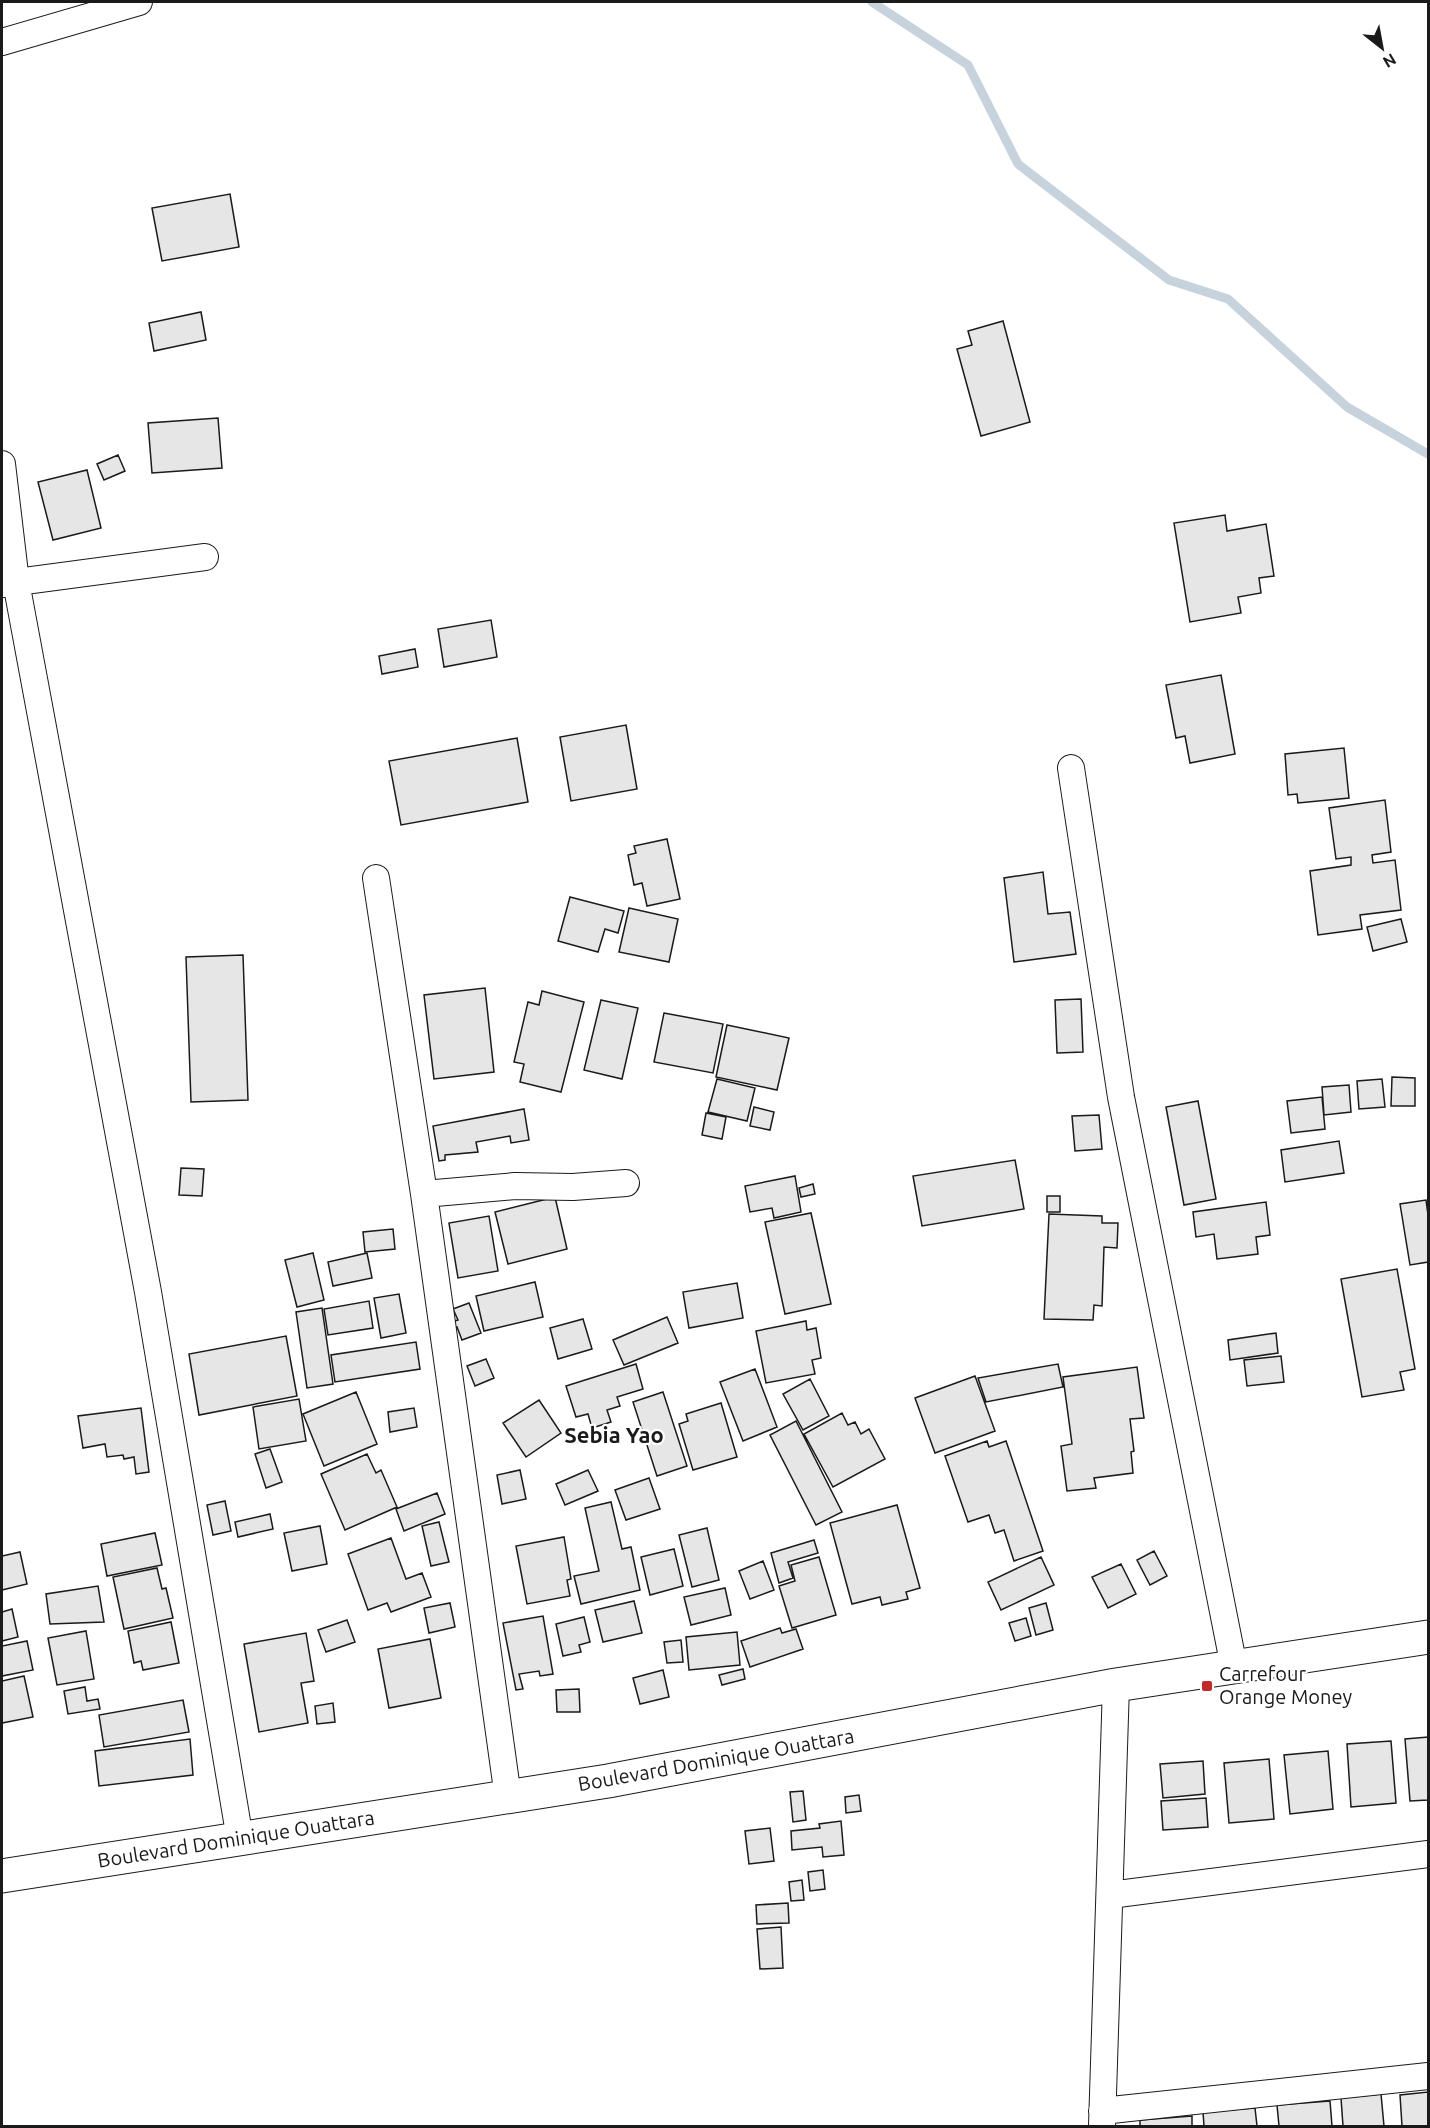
<svg xmlns="http://www.w3.org/2000/svg" width="1430" height="2128" viewBox="0 0 1430 2128" font-family="Ubuntu,sans-serif">
	<style>
		.lines { fill: none; stroke-linecap: round; stroke-linejoin: round }
		.stream { stroke: #c6d2dc; stroke-width: 9 }
		.building { fill: #e6e6e6; stroke: #1a1a1a; stroke-width: 1.5 }
		.minor-casing { stroke: #1a1a1a; stroke-width: 28 }
		.tertiary-casing { stroke: #1a1a1a; stroke-width: 35 }
		.minor { stroke: #fff; stroke-width: 26 }
		.tertiary { stroke: #fff; stroke-width: 33 }
		.poi-dot { fill: #c62828; stroke: #fff; stroke-width: 2 }
		.labels { text-anchor: middle; stroke-width: 4.5; stroke-linejoin: round; paint-order: stroke }
		.poi-label { font-size: 20px; fill: #1a1a1a; stroke: #fff; text-anchor: start }
		.street-label { font-size: 20px; fill: #1a1a1a; stroke: #fff }
		.quarter-label { font-size: 22px; font-weight: bold; fill: #1a1a1a; stroke: #fff }
	</style>
	<rect width="100%" height="100%" fill="#fff"/>
	<g class="lines">
		<path class="stream" d="M 872,2 L 968,65 L 1018,164 L 1169,280 L 1228,299 L 1347,407 L 1428,454"/>
	</g>
	<path class="building" d="M 230,194 L 239,247 L 162,261 L 152,208 Z
		M 201,312 L 206,340 L 154,351 L 149,323 Z
		M 1003,321 L 1030,422 L 981,436 L 957,349 L 972,345 L 968,331 Z
		M 218,418 L 222,468 L 152,473 L 148,423 Z
		M 118,455 L 125,471 L 104,480 L 97,464 Z
		M 87,470 L 101,528 L 53,540 L 38,482 Z
		M 1225,515 L 1227,531 L 1266,524 L 1274,576 L 1259,578 L 1261,593 L 1238,597 L 1241,613 L 1190,622 L 1174,523 Z
		M 491,620 L 497,657 L 444,667 L 438,629 Z
		M 415,649 L 418,667 L 382,674 L 379,656 Z
		M 1221,675 L 1235,754 L 1190,763 L 1185,736 L 1176,738 L 1166,685 Z
		M 626,725 L 637,789 L 571,801 L 560,737 Z
		M 517,738 L 528,802 L 401,825 L 389,761 Z
		M 1344,748 L 1349,798 L 1298,803 L 1297,794 L 1288,795 L 1285,754 Z
		M 1385,800 L 1391,852 L 1372,855 L 1373,863 L 1395,860 L 1401,910 L 1360,915 L 1362,929 L 1318,935 L 1310,871 L 1351,865 L 1351,857 L 1336,859 L 1329,808 Z
		M 667,839 L 680,899 L 647,906 L 642,883 L 634,885 L 628,855 L 636,853 L 634,846 Z
		M 1043,872 L 1048,914 L 1070,912 L 1076,954 L 1014,962 L 1004,878 Z
		M 570,897 L 624,911 L 618,933 L 605,929 L 598,952 L 558,941 Z
		M 629,908 L 678,919 L 669,962 L 619,952 Z
		M 1401,919 L 1407,942 L 1373,951 L 1367,927 Z
		M 243,955 L 248,1100 L 191,1102 L 186,957 Z
		M 485,988 L 494,1072 L 434,1079 L 424,995 Z
		M 542,991 L 584,1002 L 561,1092 L 520,1082 L 524,1064 L 514,1062 L 528,1002 L 539,1005 Z
		M 1081,999 L 1083,1052 L 1057,1053 L 1055,1000 Z
		M 601,1000 L 638,1008 L 622,1079 L 584,1070 Z
		M 664,1013 L 723,1024 L 713,1073 L 654,1062 Z
		M 727,1025 L 789,1038 L 777,1090 L 716,1077 Z
		M 1392,1077 L 1415,1078 L 1415,1106 L 1391,1106 Z
		M 717,1079 L 755,1088 L 747,1121 L 708,1112 Z
		M 1382,1079 L 1385,1107 L 1359,1109 L 1357,1081 Z
		M 1349,1085 L 1351,1112 L 1324,1115 L 1322,1087 Z
		M 1322,1097 L 1325,1129 L 1291,1133 L 1287,1101 Z
		M 1198,1101 L 1216,1199 L 1184,1205 L 1166,1107 Z
		M 754,1107 L 774,1112 L 770,1130 L 750,1126 Z
		M 524,1109 L 529,1140 L 511,1143 L 510,1136 L 476,1142 L 478,1152 L 445,1155 L 445,1160 L 439,1161 L 433,1126 Z
		M 706,1113 L 726,1117 L 722,1139 L 702,1135 Z
		M 1099,1115 L 1102,1149 L 1075,1151 L 1072,1116 Z
		M 1339,1141 L 1344,1173 L 1285,1182 L 1281,1150 Z
		M 1015,1160 L 1024,1209 L 922,1226 L 913,1176 Z
		M 181,1168 L 204,1169 L 202,1196 L 179,1195 Z
		M 795,1176 L 801,1212 L 774,1218 L 772,1208 L 750,1212 L 745,1186 Z
		M 813,1184 L 815,1194 L 801,1197 L 799,1188 Z
		M 1047,1196 L 1060,1196 L 1060,1212 L 1047,1212 Z
		M 555,1197 L 567,1249 L 508,1264 L 495,1212 Z
		M 1426,1200 L 1428,1215 L 1428,1262 L 1410,1265 L 1400,1204 Z
		M 1266,1202 L 1270,1235 L 1256,1237 L 1258,1254 L 1217,1259 L 1214,1234 L 1196,1237 L 1193,1212 Z
		M 811,1213 L 831,1304 L 785,1314 L 765,1222 Z
		M 1049,1214 L 1102,1216 L 1102,1223 L 1118,1223 L 1117,1248 L 1104,1247 L 1102,1306 L 1094,1305 L 1093,1320 L 1044,1319 Z
		M 489,1216 L 498,1271 L 458,1278 L 449,1223 Z
		M 393,1229 L 395,1249 L 365,1252 L 363,1232 Z
		M 313,1253 L 324,1300 L 297,1307 L 285,1260 Z
		M 367,1253 L 372,1278 L 333,1286 L 328,1262 Z
		M 1397,1269 L 1415,1369 L 1400,1372 L 1404,1390 L 1362,1397 L 1341,1279 Z
		M 535,1282 L 543,1317 L 484,1331 L 476,1296 Z
		M 737,1283 L 743,1318 L 689,1328 L 683,1292 Z
		M 399,1294 L 406,1333 L 381,1338 L 374,1298 Z
		M 369,1301 L 373,1328 L 328,1335 L 324,1309 Z
		M 469,1303 L 481,1333 L 462,1340 L 457,1327 L 454,1328 L 451,1322 L 458,1320 L 453,1309 Z
		M 322,1308 L 333,1384 L 307,1388 L 296,1312 Z
		M 667,1317 L 678,1343 L 624,1365 L 613,1340 Z
		M 583,1319 L 592,1349 L 558,1359 L 550,1328 Z
		M 806,1321 L 807,1330 L 816,1328 L 821,1358 L 812,1360 L 815,1374 L 766,1383 L 756,1331 Z
		M 1276,1333 L 1278,1353 L 1230,1360 L 1228,1340 Z
		M 286,1336 L 297,1396 L 199,1415 L 189,1354 Z
		M 416,1342 L 420,1369 L 335,1382 L 331,1355 Z
		M 1281,1356 L 1284,1382 L 1247,1386 L 1244,1360 Z
		M 486,1359 L 494,1378 L 475,1386 L 467,1366 Z
		M 636,1364 L 643,1389 L 617,1397 L 620,1406 L 607,1410 L 611,1422 L 592,1428 L 588,1414 L 576,1417 L 566,1386 Z
		M 1058,1364 L 1063,1387 L 986,1402 L 978,1378 Z
		M 1137,1367 L 1144,1418 L 1130,1419 L 1134,1451 L 1131,1452 L 1133,1473 L 1094,1478 L 1096,1488 L 1067,1491 L 1061,1446 L 1072,1444 L 1063,1377 Z
		M 755,1369 L 777,1427 L 743,1441 L 720,1382 Z
		M 975,1376 L 995,1431 L 935,1453 L 915,1398 Z
		M 810,1379 L 829,1416 L 803,1430 L 783,1394 Z
		M 356,1392 L 377,1444 L 324,1466 L 303,1414 Z
		M 663,1392 L 687,1466 L 657,1476 L 633,1402 Z
		M 299,1399 L 306,1441 L 259,1449 L 253,1407 Z
		M 539,1400 L 561,1433 L 526,1457 L 503,1423 Z
		M 721,1403 L 737,1457 L 693,1470 L 679,1424 L 688,1421 L 686,1414 Z
		M 141,1408 L 149,1472 L 136,1474 L 134,1457 L 124,1459 L 123,1455 L 107,1457 L 105,1444 L 83,1448 L 78,1416 Z
		M 414,1408 L 417,1427 L 390,1432 L 388,1412 Z
		M 842,1413 L 848,1425 L 855,1422 L 861,1434 L 869,1429 L 885,1459 L 833,1487 L 804,1434 Z
		M 796,1421 L 842,1512 L 816,1525 L 770,1435 Z
		M 987,1441 L 989,1447 L 1006,1441 L 1043,1551 L 1014,1561 L 1004,1530 L 995,1533 L 989,1515 L 968,1522 L 945,1456 Z
		M 270,1449 L 282,1482 L 266,1488 L 255,1454 Z
		M 367,1454 L 376,1473 L 381,1470 L 397,1507 L 345,1530 L 321,1474 Z
		M 520,1470 L 526,1499 L 502,1504 L 497,1475 Z
		M 588,1470 L 598,1491 L 565,1505 L 556,1484 Z
		M 649,1478 L 660,1509 L 626,1520 L 615,1490 Z
		M 437,1493 L 445,1514 L 404,1531 L 396,1509 Z
		M 225,1501 L 231,1531 L 213,1535 L 207,1505 Z
		M 611,1502 L 622,1549 L 631,1547 L 640,1590 L 581,1604 L 574,1576 L 599,1571 L 585,1508 Z
		M 897,1505 L 920,1588 L 906,1592 L 908,1599 L 882,1605 L 880,1597 L 852,1604 L 830,1523 Z
		M 270,1514 L 273,1529 L 238,1537 L 235,1522 Z
		M 439,1522 L 449,1562 L 431,1566 L 422,1526 Z
		M 320,1526 L 327,1564 L 292,1571 L 284,1533 Z
		M 707,1528 L 719,1580 L 692,1587 L 679,1535 Z
		M 155,1533 L 162,1565 L 107,1576 L 101,1544 Z
		M 564,1537 L 571,1579 L 567,1580 L 570,1596 L 527,1604 L 516,1546 Z
		M 391,1538 L 406,1579 L 422,1573 L 431,1597 L 391,1612 L 387,1603 L 368,1610 L 348,1554 Z
		M 814,1540 L 818,1553 L 788,1562 L 793,1578 L 779,1583 L 771,1553 Z
		M 674,1549 L 683,1586 L 650,1595 L 641,1557 Z
		M 1154,1551 L 1167,1576 L 1150,1585 L 1137,1560 Z
		M 20,1552 L 27,1584 L 2,1590 L 2,1556 Z
		M 819,1557 L 836,1615 L 792,1628 L 779,1586 L 795,1581 L 791,1565 Z
		M 1041,1557 L 1054,1585 L 1001,1610 L 988,1582 Z
		M 763,1561 L 774,1590 L 750,1599 L 739,1571 Z
		M 1121,1564 L 1136,1594 L 1108,1608 L 1092,1577 Z
		M 157,1568 L 162,1589 L 166,1588 L 173,1618 L 124,1629 L 113,1577 Z
		M 98,1586 L 104,1622 L 50,1624 L 46,1594 Z
		M 725,1588 L 731,1615 L 691,1625 L 684,1597 Z
		M 634,1601 L 642,1633 L 603,1642 L 595,1610 Z
		M 450,1603 L 455,1627 L 429,1633 L 424,1608 Z
		M 1046,1603 L 1053,1630 L 1036,1635 L 1029,1608 Z
		M 12,1609 L 18,1637 L 2,1641 L 2,1612 Z
		M 543,1616 L 553,1674 L 540,1676 L 539,1671 L 519,1674 L 523,1689 L 516,1690 L 503,1623 Z
		M 584,1617 L 590,1642 L 579,1645 L 581,1652 L 563,1656 L 556,1624 Z
		M 1026,1618 L 1031,1636 L 1015,1641 L 1009,1623 Z
		M 347,1620 L 355,1642 L 326,1652 L 318,1630 Z
		M 171,1622 L 179,1663 L 143,1670 L 141,1661 L 134,1663 L 128,1631 Z
		M 780,1628 L 782,1633 L 796,1629 L 803,1649 L 750,1667 L 741,1641 Z
		M 86,1631 L 94,1679 L 57,1685 L 48,1638 Z
		M 737,1632 L 740,1665 L 689,1670 L 686,1637 Z
		M 306,1633 L 314,1681 L 301,1683 L 308,1723 L 259,1732 L 244,1644 Z
		M 430,1639 L 441,1698 L 389,1708 L 378,1649 Z
		M 681,1640 L 683,1662 L 667,1663 L 664,1642 Z
		M 27,1641 L 33,1670 L 2,1676 L 2,1646 Z
		M 743,1669 L 745,1679 L 722,1685 L 719,1675 Z
		M 663,1670 L 669,1697 L 640,1704 L 633,1678 Z
		M 24,1676 L 33,1717 L 2,1723 L 2,1681 Z
		M 85,1687 L 87,1701 L 98,1699 L 100,1709 L 68,1714 L 64,1691 Z
		M 579,1689 L 580,1712 L 557,1712 L 556,1690 Z
		M 183,1700 L 189,1732 L 104,1747 L 99,1715 Z
		M 333,1703 L 335,1722 L 317,1724 L 315,1706 Z
		M 1428,1737 L 1428,1800 L 1410,1801 L 1405,1739 Z
		M 190,1739 L 193,1775 L 99,1786 L 95,1751 Z
		M 1391,1741 L 1396,1803 L 1351,1807 L 1347,1744 Z
		M 1328,1751 L 1333,1809 L 1290,1814 L 1284,1755 Z
		M 1269,1759 L 1274,1819 L 1229,1823 L 1224,1763 Z
		M 1203,1761 L 1205,1794 L 1163,1798 L 1160,1764 Z
		M 803,1791 L 806,1820 L 793,1822 L 790,1792 Z
		M 859,1795 L 861,1811 L 846,1813 L 845,1797 Z
		M 1206,1798 L 1208,1827 L 1163,1830 L 1161,1801 Z
		M 841,1821 L 844,1855 L 823,1857 L 822,1847 L 792,1850 L 791,1831 L 820,1828 L 819,1824 Z
		M 770,1828 L 774,1861 L 749,1864 L 745,1831 Z
		M 823,1870 L 825,1889 L 810,1891 L 808,1872 Z
		M 802,1880 L 804,1900 L 791,1901 L 789,1882 Z
		M 788,1903 L 789,1923 L 757,1924 L 756,1905 Z
		M 781,1927 L 783,1968 L 760,1969 L 757,1929 Z
		M 1428,2092 L 1428,2126 L 1402,2126 L 1400,2095 Z
		M 1381,2094 L 1384,2126 L 1343,2126 L 1341,2098 Z
		M 1330,2101 L 1332,2126 L 1279,2126 L 1277,2105 Z
		M 1255,2108 L 1257,2126 L 1204,2126 L 1203,2112 Z
		M 1192,2116 L 1192,2126 L 1140,2126 L 1140,2120 Z"/>
	<g class="lines">
		<defs>
			<path id="minor" d="M 2,42 L 139,2
				M 2,464 L 16,582 L 148,1292 L 240,1839
				M 2,584 L 205,557
				M 1071,768 L 1121,1097 L 1234,1667
				M 376,878 L 424,1194 L 508,1797
				M 424,1194 L 515,1186 L 573,1187 L 626,1183
				M 1110,1895 L 1428,1854
				M 1102,2111 L 1428,2076
				M 1102,2126 L 1116,1685"/>
			<path id="tertiary" d="M 2,1876 L 608,1781 L 1116,1685 L 1428,1637"/>
		</defs>
		<use href="#minor" class="minor-casing"/>
		<use href="#tertiary" class="tertiary-casing"/>
		<use href="#minor" class="minor"/>
		<use href="#tertiary" class="tertiary"/>
	</g>
	<rect class="poi-dot" x="1201" y="1680" width="12" height="12" rx="3"/>
	<g class="labels">
		<g class="poi-label">
			<text x="1219" y="1681">Carrefour<tspan x="1219" dy="23">Orange Money</tspan></text>
		</g>
		<g class="street-label">
			<text transform="translate(716 1760) rotate(-10)" y="7">Boulevard Dominique Ouattara</text>
			<text transform="translate(236 1839) rotate(-9)" y="7">Boulevard Dominique Ouattara</text>
		</g>
		<g class="quarter-label">
			<text x="614" y="1443">Sebia Yao</text>
		</g>
	</g>
	<rect width="1430" height="2128" fill="none" stroke="#1a1a1a" stroke-width="6"/>
	<g transform="translate(1382 48) rotate(149)" stroke="#ffffff" stroke-width="4.5" paint-order="stroke">
	<path d="M0-4.5L10 22L0 15L-10 22Z" fill="#1a1a1a"/>
	<text y="-9" font-size="16" font-weight="bold" text-anchor="middle" fill="#1a1a1a">N</text>
	</g>
</svg>
